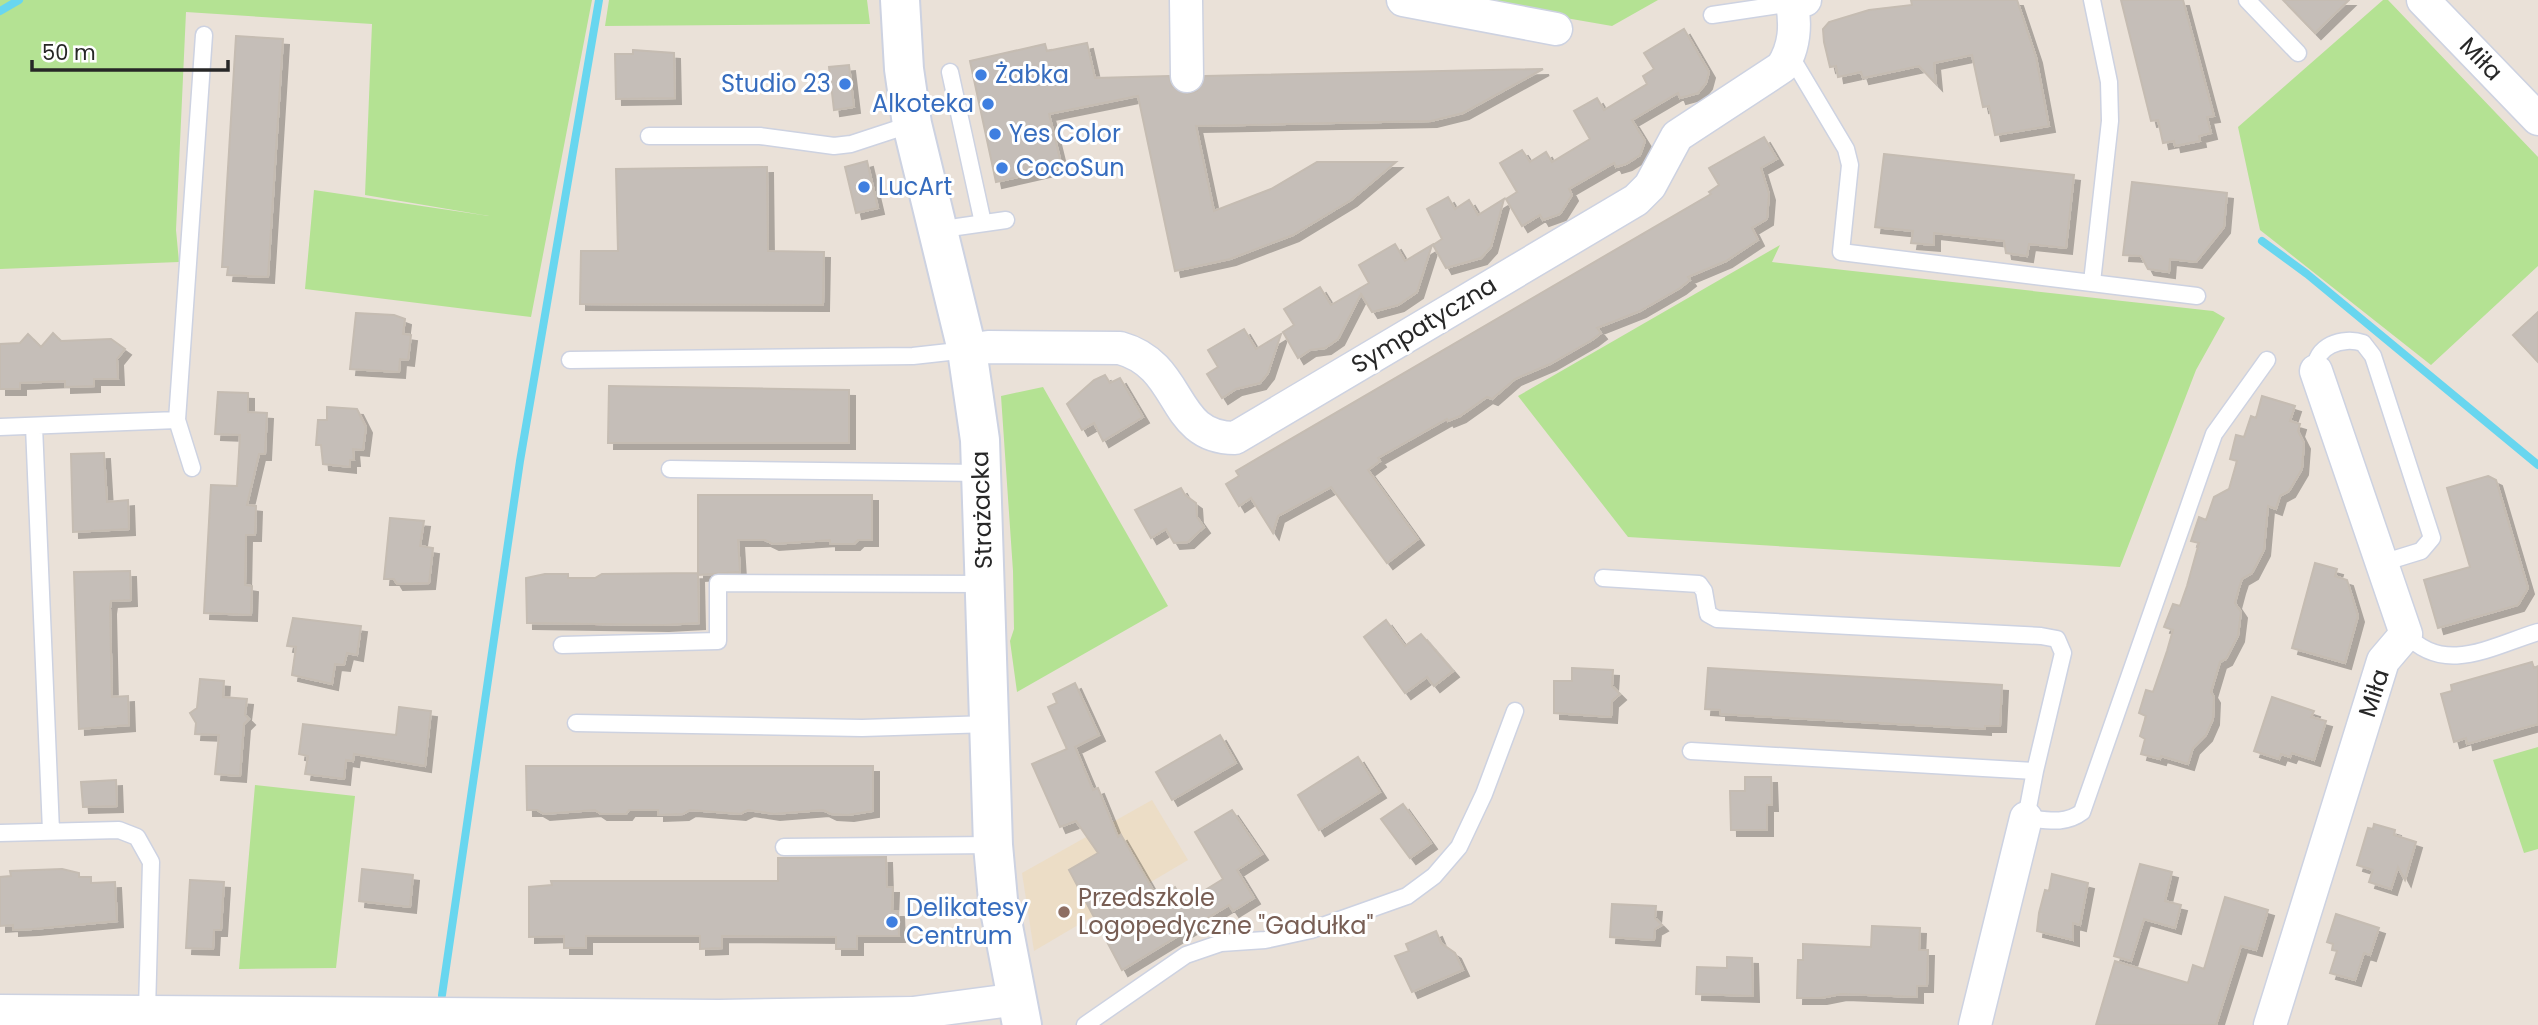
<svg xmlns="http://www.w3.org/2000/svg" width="2538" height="1025" viewBox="0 0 2538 1025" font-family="Poppins,sans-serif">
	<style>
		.education { fill: #ecddc6 }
		.green { fill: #b4e293 }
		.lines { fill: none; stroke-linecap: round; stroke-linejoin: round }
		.stream { stroke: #68d6ef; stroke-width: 8 }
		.building { fill: #c5beb8; stroke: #c5bcb2; stroke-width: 2; filter: url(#shadow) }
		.lane-casing { stroke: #cdd2e1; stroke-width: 19 }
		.street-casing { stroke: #cdd2e1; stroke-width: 35 }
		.secondary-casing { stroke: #cdd2e1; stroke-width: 42 }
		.lane { stroke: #fff; stroke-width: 16 }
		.street { stroke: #fff; stroke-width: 32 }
		.secondary { stroke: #fff; stroke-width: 38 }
		.shop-dot { fill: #3f7fe0; stroke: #fff; stroke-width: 2.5 }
		.education-dot { fill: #8d6e63; stroke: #fff; stroke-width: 2.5 }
		.labels { text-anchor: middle; stroke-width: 6; stroke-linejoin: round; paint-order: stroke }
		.street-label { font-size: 24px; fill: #272727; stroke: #fff }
		.shop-label { font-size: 24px; fill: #366cbe; stroke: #fff; text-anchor: start }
		.education-label { font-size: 24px; fill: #785e54; stroke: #fff; text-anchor: start }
	</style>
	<defs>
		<filter id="shadow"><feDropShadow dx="6" dy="6" stdDeviation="0" flood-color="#0004"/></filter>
	</defs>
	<rect width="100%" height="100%" fill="#eae1d8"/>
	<path class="education" d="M 1152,800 L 1188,860 L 1034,951 L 1022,873 Z"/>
	<path class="green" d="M 0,0 L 592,0 L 531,317 L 305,289 L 314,190 L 489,216 L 365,195 L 372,24 L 186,12 L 176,230 L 179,262 L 0,269 Z
		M 609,0 L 867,0 L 870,24 L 605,26 Z
		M 1462,0 L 1658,0 L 1612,26 Z
		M 2383,0 L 2388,0 L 2538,157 L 2538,266 L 2431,365 L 2260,230 L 2238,127 Z
		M 1780,245 L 1772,262 L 2213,311 L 2225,318 L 2196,370 L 2120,567 L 1628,537 L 1518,396 Z
		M 1043,387 L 1168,606 L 1017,692 L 1010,641 L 1014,629 L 1013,571 L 1001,396 Z
		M 2538,747 L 2538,849 L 2524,853 L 2493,760 Z
		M 255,785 L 355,796 L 336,968 L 239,969 Z"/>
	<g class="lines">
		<path class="stream" d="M 0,11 L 19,0
			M 2262,241 L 2307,274 L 2538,465
			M 442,995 L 520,461 L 599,0"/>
	</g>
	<path class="building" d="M 1911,0 L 2017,0 L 2036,57 L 2049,126 L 1995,135 L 1989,106 L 1983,107 L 1972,55 L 1934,63 L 1936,84 L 1919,66 L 1863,78 L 1861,72 L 1838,77 L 1836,66 L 1830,67 L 1824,42 L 1823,29 L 1829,22 L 1869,10 L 1912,5 Z
		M 2121,0 L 2183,0 L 2214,116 L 2207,117 L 2211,133 L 2199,136 L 2200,141 L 2175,146 L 2174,141 L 2163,143 L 2158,120 L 2151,121 Z
		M 2283,0 L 2349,0 L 2315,33 Z
		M 1684,29 L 1709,72 L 1706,83 L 1698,93 L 1680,98 L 1678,93 L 1632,120 L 1645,141 L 1640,155 L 1626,164 L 1616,167 L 1614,163 L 1569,189 L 1572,195 L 1560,214 L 1543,220 L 1540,215 L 1522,226 L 1506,199 L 1517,192 L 1500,163 L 1522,150 L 1530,162 L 1546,152 L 1552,162 L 1590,139 L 1574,111 L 1597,98 L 1604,110 L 1647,84 L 1643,76 L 1654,69 L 1644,53 Z
		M 236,36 L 283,39 L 268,277 L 227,275 L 228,267 L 222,267 Z
		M 1087,43 L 1095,78 L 1169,76 L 1172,86 L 1187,94 L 1197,91 L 1205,76 L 1543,69 L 1463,113 L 1431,121 L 1196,126 L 1214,211 L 1271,189 L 1317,162 L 1396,162 L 1351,200 L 1293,235 L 1230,259 L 1175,271 L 1138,96 L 1049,114 L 1062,167 L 996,182 L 970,61 L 1045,44 L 1047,51 Z
		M 633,50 L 674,53 L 675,98 L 616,99 L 615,54 L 633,54 Z
		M 849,65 L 854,107 L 834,110 L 829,67 Z
		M 1764,137 L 1777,159 L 1761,168 L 1769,194 L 1767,219 L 1752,228 L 1758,240 L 1726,261 L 1688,277 L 1690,280 L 1680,288 L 1640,311 L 1597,328 L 1601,333 L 1592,340 L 1550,364 L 1515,379 L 1492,399 L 1487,397 L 1460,416 L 1448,421 L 1447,419 L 1378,458 L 1380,461 L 1368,470 L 1418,539 L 1387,563 L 1331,487 L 1278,516 L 1273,533 L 1251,498 L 1239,506 L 1226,484 L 1239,476 L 1236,471 L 1711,194 L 1709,192 L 1719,185 L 1709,168 Z
		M 1884,154 L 2074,175 L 2066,248 L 2029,244 L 2027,256 L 2006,253 L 2004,241 L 1934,233 L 1934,245 L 1911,243 L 1913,231 L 1875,227 Z
		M 867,161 L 878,208 L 856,213 L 845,167 Z
		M 767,167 L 768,251 L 824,252 L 823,305 L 580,304 L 581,251 L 618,251 L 616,169 Z
		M 2132,182 L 2227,193 L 2224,227 L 2196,262 L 2170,259 L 2169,272 L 2148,269 L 2141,256 L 2123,255 Z
		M 1448,197 L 1455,209 L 1469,200 L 1478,215 L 1504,199 L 1491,247 L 1481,258 L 1446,268 L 1433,245 L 1442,239 L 1427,209 Z
		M 1395,244 L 1405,261 L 1432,245 L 1417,292 L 1398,305 L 1372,312 L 1361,294 L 1338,339 L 1325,348 L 1310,350 L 1298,358 L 1283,332 L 1294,325 L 1284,309 L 1320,287 L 1331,305 L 1369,283 L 1359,265 Z
		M 2538,312 L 2538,362 L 2513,335 Z
		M 356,313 L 394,315 L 405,319 L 403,334 L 411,335 L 408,360 L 400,359 L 399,372 L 350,369 Z
		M 1244,329 L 1256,349 L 1281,334 L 1268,373 L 1260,383 L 1236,389 L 1222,398 L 1207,374 L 1218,367 L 1208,350 Z
		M 53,333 L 61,341 L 111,339 L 125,349 L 117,359 L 118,379 L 94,379 L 94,386 L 65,387 L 65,381 L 20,383 L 20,389 L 0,389 L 0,344 L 20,343 L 28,334 L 41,347 Z
		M 1105,375 L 1110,383 L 1120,378 L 1143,417 L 1103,441 L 1094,423 L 1082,430 L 1067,404 L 1094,380 Z
		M 609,386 L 849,390 L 849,443 L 608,443 Z
		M 218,392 L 248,393 L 248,412 L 267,413 L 265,454 L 259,454 L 247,505 L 256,506 L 255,535 L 246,535 L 245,585 L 252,586 L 251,615 L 204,613 L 211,485 L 237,486 L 240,435 L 215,434 Z
		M 2262,396 L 2295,406 L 2290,421 L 2300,424 L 2298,431 L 2304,443 L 2302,469 L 2289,491 L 2280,496 L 2276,509 L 2268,506 L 2264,550 L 2252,573 L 2242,579 L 2239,588 L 2235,603 L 2241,612 L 2238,636 L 2226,659 L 2220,662 L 2211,692 L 2214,697 L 2213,719 L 2206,735 L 2193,748 L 2188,764 L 2161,756 L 2160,759 L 2141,754 L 2145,739 L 2140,736 L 2146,716 L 2139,713 L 2146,690 L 2153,692 L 2167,651 L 2173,630 L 2164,627 L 2173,604 L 2180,606 L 2187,586 L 2199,543 L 2191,541 L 2199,517 L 2206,520 L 2214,497 L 2229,489 L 2237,461 L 2230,459 L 2236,435 L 2244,437 L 2251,416 L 2256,418 Z
		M 327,407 L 357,409 L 366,427 L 363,450 L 353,449 L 354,460 L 350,460 L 350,467 L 323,464 L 321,445 L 316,445 L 318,420 L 327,420 Z
		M 104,453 L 107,502 L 128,500 L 129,529 L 73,532 L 71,454 Z
		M 2488,476 L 2496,480 L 2528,588 L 2518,605 L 2438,628 L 2424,580 L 2470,567 L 2447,488 Z
		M 1181,488 L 1185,495 L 1196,503 L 1197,517 L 1204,527 L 1188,542 L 1174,543 L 1166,529 L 1151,538 L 1135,510 Z
		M 698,495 L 872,495 L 872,540 L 858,540 L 854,544 L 830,544 L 830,540 L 773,544 L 765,540 L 738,540 L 740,572 L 698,575 L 699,623 L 663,625 L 527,623 L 526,578 L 545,574 L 568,574 L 568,578 L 595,578 L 602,574 L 698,573 Z
		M 390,518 L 424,521 L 420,546 L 433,548 L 429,583 L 397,584 L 394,579 L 384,579 Z
		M 2315,563 L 2337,569 L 2335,576 L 2347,580 L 2358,616 L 2345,663 L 2292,648 Z
		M 130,571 L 131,600 L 111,601 L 110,608 L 112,697 L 128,696 L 129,725 L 79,729 L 74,572 Z
		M 293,618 L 361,626 L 357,655 L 347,653 L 344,665 L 335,664 L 332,684 L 292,675 L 296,647 L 287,646 Z
		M 1386,620 L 1405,646 L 1421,634 L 1453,671 L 1434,686 L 1427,677 L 1405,693 L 1364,637 Z
		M 2532,662 L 2534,668 L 2538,666 L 2538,724 L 2467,744 L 2466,738 L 2454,742 L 2441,694 L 2452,691 L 2451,685 Z
		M 1572,668 L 1613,670 L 1612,686 L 1620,694 L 1612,701 L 1611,717 L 1554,713 L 1554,681 L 1572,681 Z
		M 1708,668 L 2002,685 L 2000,726 L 1985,726 L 1985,729 L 1720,714 L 1720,710 L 1705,709 Z
		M 200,679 L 224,681 L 223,697 L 247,699 L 245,715 L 249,719 L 244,724 L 240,776 L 215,774 L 219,735 L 195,734 L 196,723 L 190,713 L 197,708 Z
		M 1075,683 L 1099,735 L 1075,747 L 1093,790 L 1098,788 L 1118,837 L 1121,835 L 1157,897 L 1175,887 L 1184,903 L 1223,879 L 1195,832 L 1232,810 L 1262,854 L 1237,870 L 1254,898 L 1233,911 L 1229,905 L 1122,970 L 1069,870 L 1098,853 L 1076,821 L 1060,827 L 1032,764 L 1067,749 L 1048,707 L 1057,703 L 1053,694 Z
		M 2272,697 L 2314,711 L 2311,717 L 2326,721 L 2314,760 L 2292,753 L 2290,757 L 2281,754 L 2279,759 L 2254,751 Z
		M 399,707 L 431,711 L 425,766 L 354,754 L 353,761 L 346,760 L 344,779 L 305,774 L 308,756 L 299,754 L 303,724 L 396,735 Z
		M 1220,735 L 1236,763 L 1172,800 L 1156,772 Z
		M 1358,757 L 1380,792 L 1319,830 L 1298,795 Z
		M 526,766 L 873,766 L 873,811 L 848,815 L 831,814 L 823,810 L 774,814 L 748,810 L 740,814 L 690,810 L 683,814 L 658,815 L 658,810 L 629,810 L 626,814 L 601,814 L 595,810 L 544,814 L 537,810 L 527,810 Z
		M 1745,777 L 1771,777 L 1772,805 L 1767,805 L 1767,830 L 1731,830 L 1730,791 L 1745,791 Z
		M 116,780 L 117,806 L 83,807 L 81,782 Z
		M 1403,804 L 1431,843 L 1410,858 L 1381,819 Z
		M 2374,824 L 2395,830 L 2394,835 L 2416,842 L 2405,880 L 2398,867 L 2391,889 L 2369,882 L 2373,870 L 2357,865 L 2368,828 L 2373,829 Z
		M 886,857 L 887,887 L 893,887 L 892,911 L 898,911 L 899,936 L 857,936 L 857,949 L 836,949 L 836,937 L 722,936 L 722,948 L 700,949 L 700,936 L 586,936 L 586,948 L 564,948 L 564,936 L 529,937 L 529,887 L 552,885 L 551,881 L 778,881 L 778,858 Z
		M 2140,864 L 2172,872 L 2165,901 L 2181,905 L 2175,928 L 2144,919 L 2131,961 L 2114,956 Z
		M 62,869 L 79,873 L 79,877 L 91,877 L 91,883 L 115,882 L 117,921 L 33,929 L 13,930 L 13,925 L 0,926 L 0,877 L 11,876 L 10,871 Z
		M 362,869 L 413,875 L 410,907 L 359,901 Z
		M 2052,874 L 2088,883 L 2080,925 L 2073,923 L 2073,940 L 2037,931 L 2039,913 L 2045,890 L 2049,891 Z
		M 190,880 L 224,882 L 221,930 L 214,930 L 213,949 L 186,948 Z
		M 2225,897 L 2268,910 L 2256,950 L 2241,946 L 2216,1025 L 2096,1025 L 2115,961 L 2188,983 L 2193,965 L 2204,969 Z
		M 1612,904 L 1656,906 L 1655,918 L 1662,925 L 1655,929 L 1654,940 L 1610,937 Z
		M 2336,914 L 2379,928 L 2370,955 L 2364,953 L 2355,980 L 2330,973 L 2337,951 L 2332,950 L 2333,944 L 2327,942 Z
		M 1872,926 L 1920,928 L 1919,950 L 1928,950 L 1927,986 L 1917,986 L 1917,997 L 1841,994 L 1821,998 L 1797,998 L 1798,960 L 1803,960 L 1803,944 L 1871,947 Z
		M 1436,931 L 1441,943 L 1455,953 L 1463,970 L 1412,992 L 1395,956 L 1409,951 L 1406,944 Z
		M 1727,957 L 1752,958 L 1753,996 L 1696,994 L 1697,967 L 1727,968 Z"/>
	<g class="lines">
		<defs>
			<path id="lane" d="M 2092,0 L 2109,82 L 2110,121 L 2092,282
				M 2247,0 L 2298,53
				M 1712,15 L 1792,3
				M 1790,55 L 1846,149 L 1850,165 L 1841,252 L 2197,296
				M 950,72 L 983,223
				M 649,136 L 760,136 L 834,146 L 851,144 L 912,124
				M 957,227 L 1006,220
				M 570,360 L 913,356 L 967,350
				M 2316,371 C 2313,346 2343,336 2363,343 L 2373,356 L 2432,538 L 2421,551 L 2382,563
				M 34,426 L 51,831
				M 0,427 L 177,420
				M 192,468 L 177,420 L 204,35
				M 670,469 L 982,473
				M 1603,578 L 1699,584 L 1704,591 L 1708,614 L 1717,619 L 2041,636 L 2057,639 L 2063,653 L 2035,771
				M 2406,634 C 2444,676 2492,646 2538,632
				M 562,645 L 718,641 L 718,583 L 985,584
				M 576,723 L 862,728 L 990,724
				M 1691,751 L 2035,771 L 2026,818 C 2046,820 2065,825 2082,812 L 2214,434 L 2267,360
				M 0,833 L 119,830 L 137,837 L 151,862 L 147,1011
				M 784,847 L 993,845
				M 1085,1025 L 1186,955 L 1221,943 L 1265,940 L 1311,930 L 1407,896 L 1434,876 L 1459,847 L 1484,794 L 1515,711"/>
			<path id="street" d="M 1186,0 L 1187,76
				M 1403,0 L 1556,29
				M 2423,0 L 2538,119
				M 967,350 L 988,347 L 1120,348 C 1185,366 1169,438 1235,438 L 1636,200 L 1650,186 L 1677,136 L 1782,67 C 1795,47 1796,26 1792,3 L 1805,0
				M 0,1011 L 719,1016 L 913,1013 L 1018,999
				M 1975,1025 L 2026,818
				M 2270,1025 L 2383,661 L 2406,634 L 2316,371"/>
			<path id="secondary" d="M 900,0 L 904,69 L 912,124 L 967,350 L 980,440 L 993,845 L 998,900 L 1022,1025"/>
		</defs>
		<use href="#lane" class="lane-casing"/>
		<use href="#street" class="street-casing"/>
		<use href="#secondary" class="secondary-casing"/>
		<use href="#lane" class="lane"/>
		<use href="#street" class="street"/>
		<use href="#secondary" class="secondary"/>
	</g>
	<g class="shop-dot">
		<circle cx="981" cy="75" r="7"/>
		<circle cx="845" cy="84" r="7"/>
		<circle cx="988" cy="104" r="7"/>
		<circle cx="995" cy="134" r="7"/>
		<circle cx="1002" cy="168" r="7"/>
		<circle cx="864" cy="187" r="7"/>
		<circle cx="892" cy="922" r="7"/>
	</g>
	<circle class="education-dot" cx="1064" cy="912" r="7"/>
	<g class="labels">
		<g class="street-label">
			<text transform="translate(2481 59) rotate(46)" y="8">Miła</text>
			<text transform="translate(1424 325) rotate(-31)" y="8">Sympatyczna</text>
			<text transform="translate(982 510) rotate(-92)" y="8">Strażacka</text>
			<text transform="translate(2374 693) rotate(-72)" y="8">Miła</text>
		</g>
		<g class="shop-label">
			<text x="995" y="83">Żabka</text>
			<text x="831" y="92" text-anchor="end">Studio 23</text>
			<text x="974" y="112" text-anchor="end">Alkoteka</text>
			<text x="1009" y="142">Yes Color</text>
			<text x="1016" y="176">CocoSun</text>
			<text x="878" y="195">LucArt</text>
			<text x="906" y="916">Delikatesy<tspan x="906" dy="28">Centrum</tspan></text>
		</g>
		<g class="education-label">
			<text x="1078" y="906">Przedszkole<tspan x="1078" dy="28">Logopedyczne "Gadułka"</tspan></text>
		</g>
	</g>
	<path d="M32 60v10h196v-10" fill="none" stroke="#272727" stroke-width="3.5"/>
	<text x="42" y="60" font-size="21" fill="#272727" stroke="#ffffff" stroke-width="5" paint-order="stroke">50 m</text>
</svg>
